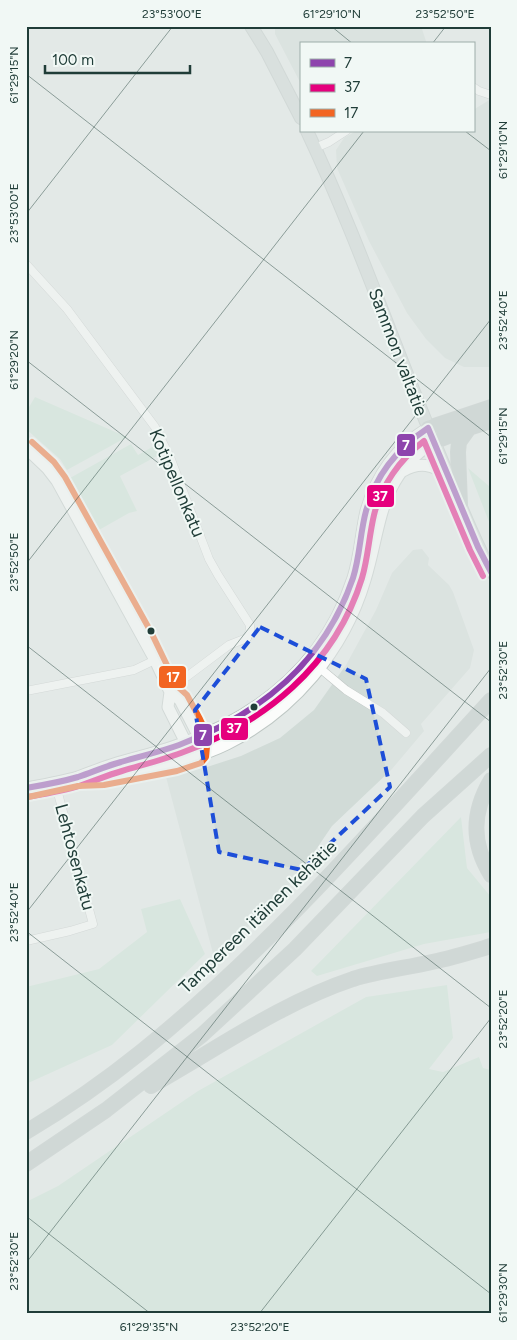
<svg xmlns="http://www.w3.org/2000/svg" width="517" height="1340" viewBox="0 0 517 1340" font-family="Figtree,sans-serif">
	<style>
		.built { fill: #d1dbd7 }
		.green { fill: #cbe3d5 }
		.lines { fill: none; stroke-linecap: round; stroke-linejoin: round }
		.street-casing { stroke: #c0c6c4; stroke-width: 9 }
		.secondary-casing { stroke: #bec7c4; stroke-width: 13 }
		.primary-casing { stroke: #bbc5c3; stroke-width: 14 }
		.highway-casing { stroke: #bbc5c3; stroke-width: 16 }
		.street { stroke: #fbfcfb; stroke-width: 8 }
		.secondary { stroke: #fbfcfb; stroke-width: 11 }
		.primary { stroke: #cdd5d3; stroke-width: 12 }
		.highway { stroke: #b9c3c1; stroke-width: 14 }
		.bus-1-casing { stroke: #f1f8f5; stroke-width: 10 }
		.bus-2-casing { stroke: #f1f8f5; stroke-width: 10 }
		.bus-3-casing { stroke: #f1f8f5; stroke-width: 10 }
		.bus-1 { stroke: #8e44ad; stroke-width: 6 }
		.bus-2 { stroke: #e5007d; stroke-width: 6 }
		.bus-3 { stroke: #f26522; stroke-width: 6 }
		.marked { fill: none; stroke: #1d4ed8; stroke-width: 4; stroke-dasharray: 10 6; stroke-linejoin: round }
		.ticks { fill: none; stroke: #203d38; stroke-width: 1; stroke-opacity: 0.45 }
		.bus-dot { fill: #203d38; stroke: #f1f8f5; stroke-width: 2 }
		.labels { text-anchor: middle; stroke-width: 4; stroke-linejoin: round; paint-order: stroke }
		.street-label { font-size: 18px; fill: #203d38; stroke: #f1f8f5 }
		.line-badge { stroke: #f1f8f5; stroke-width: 2 }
		.badge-label { font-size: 14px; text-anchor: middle; font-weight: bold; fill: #fff }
		.neatline { fill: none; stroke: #203d38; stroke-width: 2 }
		.ticks-label { font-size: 12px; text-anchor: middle; fill: #203d38 }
	</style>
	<rect width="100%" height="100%" fill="#e3e9e7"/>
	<path class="built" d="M 275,26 L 421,26 L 427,44 L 301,44 L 301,84 L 275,34 Z
		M 491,99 L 491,367 L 464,367 L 445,358 L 426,339 L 407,313 L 369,241 L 337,168 L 336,150 L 344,138 L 356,131 L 473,131 L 473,110 Z
		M 422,549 L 429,558 L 428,565 L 449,585 L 453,592 L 474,650 L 470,668 L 421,724 L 424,731 L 392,769 L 332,826 L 298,876 L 215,961 L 166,777 L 207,767 L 241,756 L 280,738 L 314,710 L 346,665 L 376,610 L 392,573 L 413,550 Z"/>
	<path class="green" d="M 35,397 L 127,437 L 67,470 L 60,459 L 26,429 L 26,412 Z
		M 131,444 L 138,455 L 154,446 L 159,455 L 120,476 L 137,511 L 129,513 L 99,530 L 70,478 Z
		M 468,468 L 489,486 L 491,494 L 491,527 Z
		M 461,817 L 467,868 L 491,897 L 491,932 L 424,944 L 317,976 L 311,971 Z
		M 180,899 L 205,954 L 112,1045 L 26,1084 L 26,987 L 99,969 L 147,932 L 141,909 Z
		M 447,985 L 453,1038 L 429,1069 L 443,1072 L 479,1057 L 483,1068 L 491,1070 L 491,1314 L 26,1314 L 26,1202 L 58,1186 L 198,1091 L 366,997 Z"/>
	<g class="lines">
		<defs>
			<path id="street" d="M 473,87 L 479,91 L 491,95
				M 315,148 L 329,142 L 346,131
				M 26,264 L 67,309 L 155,427 L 170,457 L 209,559 L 218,575 L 250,625 L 250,630 L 247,638 L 229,645 L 185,678 L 167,686
				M 309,659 L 346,690 L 383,713 L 406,733
				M 26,691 L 134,670 L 155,660
				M 26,941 L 70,931 L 93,924 L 55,782"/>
			<path id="secondary" d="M 26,448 L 47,468 L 57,481 L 155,660 L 170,692 L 168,707 L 186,743 L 190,747
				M 403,471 C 420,461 433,465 448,475
				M 170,692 L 180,700 L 199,737 L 199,743
				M 86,777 C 106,776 124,772 143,768 C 171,763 201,757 227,744 C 293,711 344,651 365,580 C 382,524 378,479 433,442
				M 26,788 C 43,785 61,782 78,777 C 91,772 104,767 117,763 C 140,756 164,751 186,742 C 266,712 326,661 353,578 C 360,556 361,533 366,511 C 376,476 397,447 428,428"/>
			<path id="primary" d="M 251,26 L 267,52 L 301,118
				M 307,131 C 360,243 399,361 448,475 C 461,508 475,541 491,572"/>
			<path id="highway" d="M 428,428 L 491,407
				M 433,442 L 469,428 L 491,421
				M 460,505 L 458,452 L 459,442 L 469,428
				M 491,780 C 472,812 471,843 491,875
				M 151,1086 C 217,1049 281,1003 353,979 C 379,971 406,968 432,962 C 452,958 471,952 491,946
				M 26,1132 C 66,1108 105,1081 141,1052 C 270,948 379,822 491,700
				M 26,1164 L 106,1110 L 202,1035 L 295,949 L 423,816 L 491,755"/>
		</defs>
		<use href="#street" class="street-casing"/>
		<use href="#secondary" class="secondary-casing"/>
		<use href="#primary" class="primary-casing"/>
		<use href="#highway" class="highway-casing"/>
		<use href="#street" class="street"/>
		<use href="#secondary" class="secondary"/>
		<use href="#primary" class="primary"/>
		<use href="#highway" class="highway"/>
		<defs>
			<path id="bus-1" d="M 26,788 C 44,785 61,782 78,777 C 93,772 106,766 121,762 C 140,756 160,752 179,745 C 261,714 324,663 353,578 C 360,556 360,533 366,511 C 375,476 398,448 428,428 L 478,547 L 491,572"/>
			<path id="bus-2" d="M 28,797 C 45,794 63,791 79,786 C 94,781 108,775 122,771 C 142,765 162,760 181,753 C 264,723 335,666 362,578 C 368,558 369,536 374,515 C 381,486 400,459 424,441 L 470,550 L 483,576"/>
			<path id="bus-3" d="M 28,797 L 78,786 L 104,785 L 177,771 L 201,763 L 206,757 L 208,736 L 200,719 L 187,695 L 177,686 L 151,632 L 65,477 L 54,462 L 32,442"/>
		</defs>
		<use href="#bus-1" class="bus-1-casing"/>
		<use href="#bus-2" class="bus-2-casing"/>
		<use href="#bus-3" class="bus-3-casing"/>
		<use href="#bus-1" class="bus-1"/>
		<use href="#bus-2" class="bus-2"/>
		<use href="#bus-3" class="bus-3"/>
	</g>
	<path d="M0 0H517V1340H0ZM 260,627 L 366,679 L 390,787 L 302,870 L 219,852 L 195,710 Z" fill="#e3e9e7" fill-opacity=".55" fill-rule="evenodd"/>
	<path class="marked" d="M 260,627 L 366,679 L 390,787 L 302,870 L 219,852 L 195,710 Z"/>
	<path class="ticks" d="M 331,26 L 353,44M 432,44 L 446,26M 26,74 L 491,437M 465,131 L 491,151M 26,214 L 173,26M 26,360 L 491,722M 26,564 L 364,131M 26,645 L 491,1008M 26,913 L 491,319M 26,931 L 491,1294M 26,1216 L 151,1314M 26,1263 L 491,668M 259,1314 L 491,1018"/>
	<g class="bus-dot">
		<circle cx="151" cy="631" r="4.5"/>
		<circle cx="254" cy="707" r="4.5"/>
	</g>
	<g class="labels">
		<g class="street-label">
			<text transform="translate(398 352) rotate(69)" y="6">Sammon valtatie</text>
			<text transform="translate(177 483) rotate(67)" y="6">Kotipellonkatu</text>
			<text transform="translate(75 857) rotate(75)" y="6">Lehtosenkatu</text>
			<text transform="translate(258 917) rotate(-44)" y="6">Tampereen itäinen kehätie</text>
		</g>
	</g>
	<g class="line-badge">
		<rect x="396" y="433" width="20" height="24" rx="5" fill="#8e44ad"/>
		<rect x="366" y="484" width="29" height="24" rx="5" fill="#e5007d"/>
		<rect x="158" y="665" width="29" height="24" rx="5" fill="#f26522"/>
		<rect x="220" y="717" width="29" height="24" rx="5" fill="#e5007d"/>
		<rect x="193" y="723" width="20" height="24" rx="5" fill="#8e44ad"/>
	</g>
	<g class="badge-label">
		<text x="406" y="450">7</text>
		<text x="380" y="501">37</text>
		<text x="173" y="682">17</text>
		<text x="234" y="733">37</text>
		<text x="203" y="740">7</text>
	</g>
	<rect width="517" height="1340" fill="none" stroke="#f1f8f5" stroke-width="55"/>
	<rect x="300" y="42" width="175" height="90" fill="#f1f8f5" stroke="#9dada9"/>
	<rect x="310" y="59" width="25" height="8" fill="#8e44ad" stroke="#9dada9"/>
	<text x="344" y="68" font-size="15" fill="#203d38">7</text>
	<rect x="310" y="84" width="25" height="8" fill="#e5007d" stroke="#9dada9"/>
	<text x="344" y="92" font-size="15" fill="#203d38">37</text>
	<rect x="310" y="109" width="25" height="8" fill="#f26522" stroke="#9dada9"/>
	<text x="344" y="118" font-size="15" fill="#203d38">17</text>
	<path d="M45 65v8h145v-8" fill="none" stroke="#203d38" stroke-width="2.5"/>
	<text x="52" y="65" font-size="15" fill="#203d38" stroke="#f1f8f5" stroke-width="4" paint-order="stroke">100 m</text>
	<rect x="28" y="28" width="462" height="1284" class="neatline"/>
	<g class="ticks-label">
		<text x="172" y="18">23°53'00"E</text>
		<text x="332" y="18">61°29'10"N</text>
		<text x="445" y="18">23°52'50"E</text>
		<text transform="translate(14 75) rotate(-90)" y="4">61°29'15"N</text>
		<text transform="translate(503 150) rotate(-90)" y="4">61°29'10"N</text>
		<text transform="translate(14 213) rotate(-90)" y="4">23°53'00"E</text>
		<text transform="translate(503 320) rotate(-90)" y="4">23°52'40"E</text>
		<text transform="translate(14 360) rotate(-90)" y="4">61°29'20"N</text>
		<text transform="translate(503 436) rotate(-90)" y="4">61°29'15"N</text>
		<text transform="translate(14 562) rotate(-90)" y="4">23°52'50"E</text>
		<text transform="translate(503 670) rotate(-90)" y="4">23°52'30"E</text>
		<text transform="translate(14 912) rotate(-90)" y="4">23°52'40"E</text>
		<text transform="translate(503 1019) rotate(-90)" y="4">23°52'20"E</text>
		<text transform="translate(14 1261) rotate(-90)" y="4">23°52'30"E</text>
		<text transform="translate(503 1293) rotate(-90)" y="4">61°29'30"N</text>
		<text x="149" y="1331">61°29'35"N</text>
		<text x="260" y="1331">23°52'20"E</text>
	</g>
</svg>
